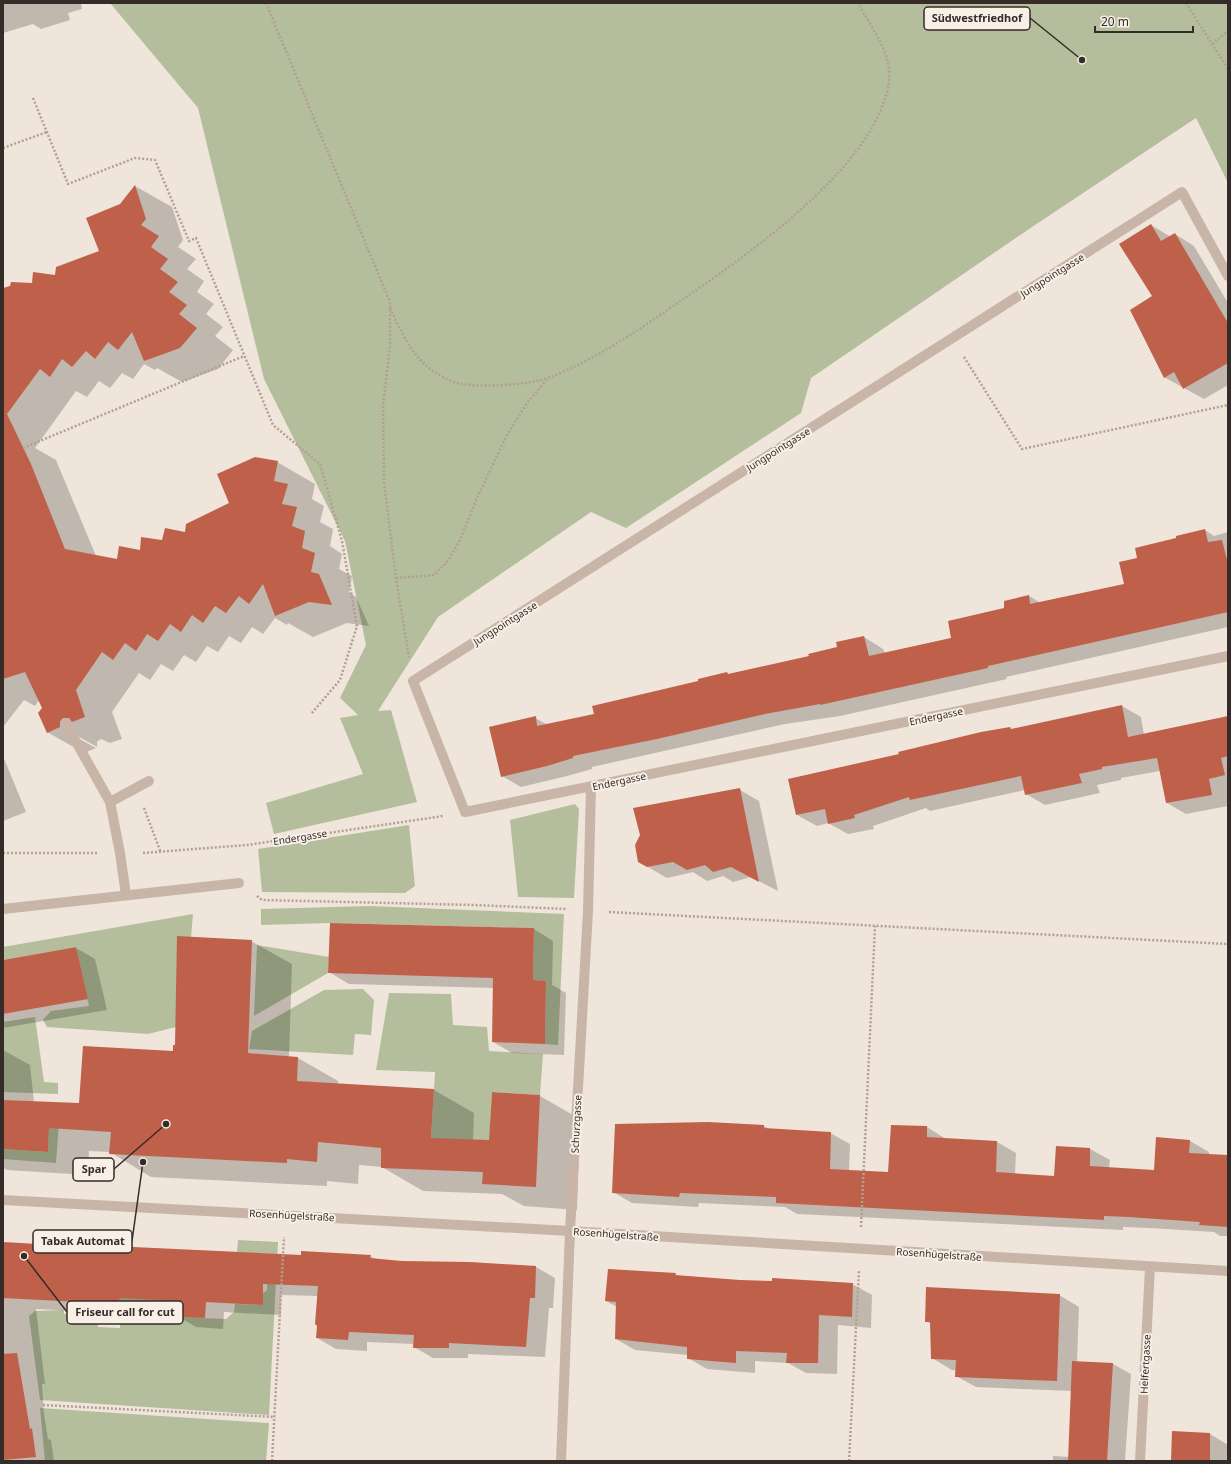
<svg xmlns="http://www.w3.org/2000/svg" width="1231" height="1464" viewBox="0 0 1231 1464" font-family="'Noto Sans',sans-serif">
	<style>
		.green { fill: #b4be9c }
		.shadow { fill: #0003 }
		.building { fill: #bf614a }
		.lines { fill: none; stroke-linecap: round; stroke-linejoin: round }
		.path { stroke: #b39f92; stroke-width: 2.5; stroke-dasharray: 2 2; stroke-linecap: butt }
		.minor { stroke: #c8b5a8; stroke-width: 10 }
		.labels { text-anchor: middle; stroke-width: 4; stroke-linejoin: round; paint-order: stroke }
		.street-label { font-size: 10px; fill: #352b28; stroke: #f8efe7 }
		.leader { fill: none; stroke: #352b28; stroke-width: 1.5 }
		.callout-dot { fill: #352b28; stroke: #f8efe7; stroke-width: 1.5 }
		.callout { fill: #f8efe7; stroke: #352b28; stroke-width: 1.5 }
		.callout-label { font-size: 11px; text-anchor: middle; font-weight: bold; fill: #352b28 }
	</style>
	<rect width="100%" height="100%" fill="#f0e5db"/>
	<path class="green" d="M 110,3 L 1228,3 L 1228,183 L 1196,118 L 1032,227 L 811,378 L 801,413 L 626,528 L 591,512 L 438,617 L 378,711 L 391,710 L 417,802 L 274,834 L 266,803 L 363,774 L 340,718 L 358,715 L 340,698 L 366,645 L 345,541 L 264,379 L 198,108 Z
		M 575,804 L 579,809 L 574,898 L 518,897 L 510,820 Z
		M 409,825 L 415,886 L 405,893 L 262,892 L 258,849 Z
		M 370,906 L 564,914 L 558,1045 L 545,1044 L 546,981 L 533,980 L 534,928 L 330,923 L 261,925 L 261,909 Z
		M 193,914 L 191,937 L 176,1027 L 148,1034 L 47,1027 L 43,1020 L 51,1011 L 89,1006 L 76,947 L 3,960 L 3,947 Z
		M 257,945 L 329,957 L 328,973 L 254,1016 Z
		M 363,989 L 374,1000 L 371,1035 L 355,1034 L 353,1055 L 249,1049 L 252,1031 L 324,990 Z
		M 389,993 L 451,994 L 453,1025 L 487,1027 L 489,1051 L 543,1054 L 540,1095 L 492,1092 L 489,1146 L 431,1138 L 435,1072 L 376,1070 Z
		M 35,1017 L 44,1082 L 58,1083 L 58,1094 L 3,1092 L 3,1022 Z
		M 49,1121 L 59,1122 L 56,1163 L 3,1159 L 3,1149 L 48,1152 Z
		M 238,1240 L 278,1242 L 269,1415 L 40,1400 L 29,1316 L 35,1311 L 64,1310 L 64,1314 L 97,1314 L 98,1327 L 120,1328 L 120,1297 L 177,1300 L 176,1317 L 226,1319 L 234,1312 L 235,1304 L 263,1305 L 263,1293 L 267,1290 L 268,1254 L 237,1252 Z
		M 40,1408 L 269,1423 L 266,1461 L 45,1461 Z"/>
	<path class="shadow" d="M 3,3 L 81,3 L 82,9 L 68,13 L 70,20 L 41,29 L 33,24 L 3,33 Z
		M 135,186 L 172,207 L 183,240 L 178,247 L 196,259 L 187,269 L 204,281 L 197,292 L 214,304 L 206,314 L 223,327 L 215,336 L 233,350 L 218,369 L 182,382 L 157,368 L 155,370 L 144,364 L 133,379 L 122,373 L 110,388 L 99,381 L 87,397 L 76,391 L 35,448 L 56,460 L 96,556 L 118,561 L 186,533 L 230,504 L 277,462 L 315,484 L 312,499 L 324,506 L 320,522 L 333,529 L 330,546 L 342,554 L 339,569 L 352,576 L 349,592 L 356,597 L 369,626 L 347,623 L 313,637 L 288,623 L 287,625 L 275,618 L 263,634 L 252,627 L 241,643 L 229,636 L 218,652 L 207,646 L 196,662 L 184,655 L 173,671 L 161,664 L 150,680 L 139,673 L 112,712 L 122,739 L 110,743 L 101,739 L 97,742 L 97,747 L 76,735 L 76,737 L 96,748 L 84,753 L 47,732 L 43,708 L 39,700 L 35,706 L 24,700 L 3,727 L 3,294 L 55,276 L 100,251 L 120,205 Z
		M 1151,225 L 1171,237 L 1175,234 L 1194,246 L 1228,303 L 1228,385 L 1204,399 L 1164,377 L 1154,296 Z
		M 1205,530 L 1214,536 L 1228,532 L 1228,627 L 1006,677 L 1007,679 L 840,716 L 785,724 L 592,767 L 592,769 L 567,776 L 521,787 L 502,776 L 535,718 L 548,725 L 595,714 L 727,673 L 730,675 L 810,657 L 864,637 L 883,649 L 885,653 L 952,638 L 1006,609 L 1005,602 L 1029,596 L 1041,603 L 1126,585 L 1138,559 Z
		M 1122,706 L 1141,717 L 1144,735 L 1228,717 L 1228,806 L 1186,814 L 1167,803 L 1160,771 L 1121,778 L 1121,780 L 1097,785 L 1100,793 L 1045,805 L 1026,794 L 1025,790 L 930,811 L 926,808 L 873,826 L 874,829 L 848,834 L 828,823 L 817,826 L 797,815 L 900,755 L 1010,728 L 1014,730 Z
		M 3,756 L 26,812 L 3,821 Z
		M 740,790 L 759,801 L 778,891 L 751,877 L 733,882 L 723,876 L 707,881 L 693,872 L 667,878 L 648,867 L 641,836 Z
		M 534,929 L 553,941 L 552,985 L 566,993 L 564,1055 L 512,1053 L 493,1042 L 494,988 L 349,984 L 329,972 Z
		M 251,941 L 292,964 L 289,1057 L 298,1058 L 338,1081 L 338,1084 L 434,1090 L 474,1113 L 473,1141 L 490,1141 L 540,1096 L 580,1119 L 577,1210 L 524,1206 L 502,1194 L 423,1191 L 382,1167 L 359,1165 L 358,1184 L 327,1181 L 327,1186 L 151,1177 L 110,1152 L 89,1151 L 88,1175 L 7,1170 L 3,1168 L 3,1050 L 30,1065 L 34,1102 L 80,1105 L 174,1052 Z
		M 76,948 L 95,959 L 107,1010 L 3,1028 L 3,961 Z
		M 764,1126 L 769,1129 L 830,1133 L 850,1144 L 849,1171 L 889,1174 L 927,1127 L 946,1139 L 997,1142 L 1016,1153 L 1015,1174 L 1055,1177 L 1057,1147 L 1090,1149 L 1110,1160 L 1109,1168 L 1155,1171 L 1190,1141 L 1209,1152 L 1209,1155 L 1228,1156 L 1228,1236 L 1220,1236 L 1214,1232 L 1149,1228 L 1123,1227 L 1123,1230 L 797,1214 L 785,1207 L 699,1203 L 698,1207 L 632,1203 L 613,1192 Z
		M 3,1243 L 38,1245 L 43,1248 L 112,1251 L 302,1256 L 370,1256 L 378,1260 L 402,1262 L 469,1262 L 536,1267 L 555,1278 L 553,1308 L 549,1308 L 545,1357 L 468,1354 L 468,1358 L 433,1358 L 414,1347 L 414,1344 L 367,1342 L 367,1351 L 336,1349 L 317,1338 L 319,1296 L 281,1295 L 281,1315 L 224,1312 L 223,1329 L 196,1327 L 177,1316 L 178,1310 L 138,1308 L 138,1314 L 36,1309 L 45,1384 L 42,1384 L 44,1414 L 48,1439 L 51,1440 L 54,1461 L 3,1461 Z
		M 675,1274 L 680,1276 L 740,1281 L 852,1284 L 872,1295 L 871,1328 L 838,1325 L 837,1374 L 806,1373 L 788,1363 L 755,1361 L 755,1373 L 707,1369 L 688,1358 L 688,1355 L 635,1350 L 616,1339 L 617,1307 L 606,1301 Z
		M 1059,1295 L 1079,1307 L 1077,1362 L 1113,1364 L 1131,1374 L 1125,1461 L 1053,1461 L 1053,1456 L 1069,1457 L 1072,1391 L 976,1387 L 956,1376 L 957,1370 L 952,1370 L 932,1358 L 931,1324 L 926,1321 Z
		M 1210,1434 L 1228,1445 L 1228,1461 L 1172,1461 Z"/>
	<path class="building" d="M 135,185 L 146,219 L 141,225 L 159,236 L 151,247 L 168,259 L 160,269 L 178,282 L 169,292 L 187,305 L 179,314 L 197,328 L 180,348 L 144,361 L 132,332 L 118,350 L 108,342 L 95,359 L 86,351 L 72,367 L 62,359 L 50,377 L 40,369 L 7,414 L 31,464 L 65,549 L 117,559 L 119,546 L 140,550 L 141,537 L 162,540 L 165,528 L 185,532 L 186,524 L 229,503 L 217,474 L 255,457 L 278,461 L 274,481 L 288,484 L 282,504 L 297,507 L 292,526 L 305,531 L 302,548 L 315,553 L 311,572 L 319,574 L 332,605 L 309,602 L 275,616 L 263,584 L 249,604 L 239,596 L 226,613 L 215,606 L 203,623 L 192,615 L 181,632 L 170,624 L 158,641 L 147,634 L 136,651 L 125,643 L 113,660 L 102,652 L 76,690 L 85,717 L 72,722 L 69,718 L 63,718 L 60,721 L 60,727 L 47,733 L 38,713 L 42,708 L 25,672 L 3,679 L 3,288 L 10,286 L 11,282 L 32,283 L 33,272 L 55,275 L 56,267 L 99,251 L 86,218 L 120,204 Z
		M 1151,224 L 1161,241 L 1175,233 L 1228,323 L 1228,363 L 1183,389 L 1174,372 L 1164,378 L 1130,310 L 1152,296 L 1119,244 Z
		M 1205,529 L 1208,542 L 1222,540 L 1228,564 L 1228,612 L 988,666 L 988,668 L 820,705 L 820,704 L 765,714 L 657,739 L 602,750 L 573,756 L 573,758 L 547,766 L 501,777 L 489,727 L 536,716 L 537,726 L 594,714 L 592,706 L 698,681 L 698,679 L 727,672 L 728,674 L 809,656 L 808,654 L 837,647 L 836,642 L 864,636 L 869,656 L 951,638 L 948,621 L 1004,608 L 1004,601 L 1029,595 L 1030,604 L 1124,584 L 1119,562 L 1137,558 L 1135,548 L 1176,538 L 1176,536 Z
		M 1122,705 L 1128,737 L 1228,716 L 1228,756 L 1221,758 L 1225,775 L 1209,779 L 1212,795 L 1166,803 L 1157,758 L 1102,767 L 1102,769 L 1079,774 L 1082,783 L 1025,795 L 1021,776 L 910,800 L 909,797 L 854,815 L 855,818 L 828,824 L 825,809 L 796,815 L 788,779 L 899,754 L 898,752 L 981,732 L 1010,727 L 1011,729 Z
		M 740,788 L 759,882 L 731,867 L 713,872 L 705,865 L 687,870 L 673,862 L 647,867 L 638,862 L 635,845 L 640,835 L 633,808 Z
		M 330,923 L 534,928 L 533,980 L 546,981 L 545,1044 L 492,1042 L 493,978 L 328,973 Z
		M 177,936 L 252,940 L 248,1053 L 298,1057 L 297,1081 L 434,1089 L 431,1138 L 489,1140 L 492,1092 L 540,1095 L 536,1187 L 482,1184 L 483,1172 L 381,1168 L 381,1148 L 318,1142 L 317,1162 L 287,1159 L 287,1163 L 109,1154 L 111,1132 L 49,1128 L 48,1152 L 3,1149 L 3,1100 L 79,1103 L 83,1046 L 173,1051 L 173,1045 L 175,1045 Z
		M 76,947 L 88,999 L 3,1014 L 3,960 Z
		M 708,1122 L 764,1125 L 764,1128 L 831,1132 L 830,1169 L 888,1172 L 891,1125 L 927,1126 L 927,1137 L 997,1141 L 996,1172 L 1054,1176 L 1056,1146 L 1090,1148 L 1090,1166 L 1154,1170 L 1156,1137 L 1190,1140 L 1189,1153 L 1228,1155 L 1228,1227 L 1199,1225 L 1200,1222 L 1129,1217 L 1104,1216 L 1104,1220 L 776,1203 L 776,1197 L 680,1193 L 679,1197 L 612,1193 L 615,1124 Z
		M 3,1242 L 38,1244 L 38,1246 L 112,1250 L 112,1246 L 301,1255 L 301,1251 L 337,1253 L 371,1255 L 370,1258 L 402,1261 L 469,1262 L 536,1266 L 535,1298 L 530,1298 L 526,1347 L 449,1343 L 449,1348 L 413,1348 L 414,1335 L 349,1332 L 348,1340 L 316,1338 L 317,1326 L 315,1324 L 318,1286 L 263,1284 L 263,1305 L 206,1302 L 205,1318 L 176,1317 L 177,1301 L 120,1298 L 119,1304 L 3,1298 Z
		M 608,1269 L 676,1273 L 675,1275 L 740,1280 L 772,1281 L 772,1278 L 853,1283 L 852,1317 L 819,1315 L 818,1363 L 786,1363 L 787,1353 L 736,1351 L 736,1363 L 687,1359 L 687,1347 L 615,1339 L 616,1302 L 605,1301 Z
		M 926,1287 L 1060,1294 L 1057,1381 L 955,1377 L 956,1360 L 931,1359 L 930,1322 L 925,1322 Z
		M 17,1353 L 30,1429 L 32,1428 L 36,1457 L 3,1460 L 3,1354 Z
		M 1072,1361 L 1113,1363 L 1107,1461 L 1068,1461 Z
		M 1172,1431 L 1210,1433 L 1210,1461 L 1171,1461 Z"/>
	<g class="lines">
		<path class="path" d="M 266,3 L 390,302 L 390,347 L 383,405 L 384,482 L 396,578 L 409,657
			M 1186,3 L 1228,69
			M 1212,44 L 1228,31
			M 33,98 L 68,184 L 135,158 L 155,160 L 189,241 L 196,238 L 273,425 L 320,464 L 342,541 L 357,626 L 340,680 L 311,714
			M 3,148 L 47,132
			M 390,308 C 406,342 417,368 454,382 C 473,389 532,385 550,377 C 595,360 637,331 676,304 C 735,264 806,213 851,158 C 868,137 885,109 889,82 C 893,54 870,26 858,3
			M 964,357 L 1022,449 L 1228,405
			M 23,448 L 244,356
			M 396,578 L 434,575 L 448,561 L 460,540 L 477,498 L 507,435 L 527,403 L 548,378
			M 144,808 L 161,853
			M 3,853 L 98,853
			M 143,853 L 247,845 L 443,816
			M 257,896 L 262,900 L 474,905 L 567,909
			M 609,912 L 1228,944
			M 861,1227 L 875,926
			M 43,1405 L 275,1417
			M 272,1461 L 284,1237
			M 849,1461 L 859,1270"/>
		<path class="minor" d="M 1228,276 L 1182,192 L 413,681 L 465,812 L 1228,656
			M 66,724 L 110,802
			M 126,895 L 120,853 L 110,802 L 149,781
			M 3,909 L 239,883
			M 3,1200 L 570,1231 L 1228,1271
			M 561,1461 L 570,1231 L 588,911 L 591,786
			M 1140,1461 L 1150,1267"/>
	</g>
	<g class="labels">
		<g class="street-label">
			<text transform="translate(1052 275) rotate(-32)" y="4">Jungpointgasse</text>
			<text transform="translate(778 449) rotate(-32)" y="4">Jungpointgasse</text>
			<text transform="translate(505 623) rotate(-32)" y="4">Jungpointgasse</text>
			<text transform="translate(936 716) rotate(-12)" y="4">Endergasse</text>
			<text transform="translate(619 781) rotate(-12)" y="4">Endergasse</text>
			<text transform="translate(300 837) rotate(-9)" y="4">Endergasse</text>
			<text transform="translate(576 1124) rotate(-87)" y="4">Schurzgasse</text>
			<text transform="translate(292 1215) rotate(3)" y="4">Rosenhügelstraße</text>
			<text transform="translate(616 1234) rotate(4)" y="4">Rosenhügelstraße</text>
			<text transform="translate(939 1254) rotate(4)" y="4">Rosenhügelstraße</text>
			<text transform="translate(1145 1364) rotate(-87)" y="4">Helfertgasse</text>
		</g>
	</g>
	<path class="leader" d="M1082 60L1030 18M166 1124L114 1169M143 1162L132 1241M24 1256L67 1312"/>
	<g class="callout-dot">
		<circle cx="1082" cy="60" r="4"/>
		<circle cx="166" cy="1124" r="4"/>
		<circle cx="143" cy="1162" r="4"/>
		<circle cx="24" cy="1256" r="4"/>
	</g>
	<g class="callout">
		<rect x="924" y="7" width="106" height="23" rx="4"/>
		<rect x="73" y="1158" width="41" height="23" rx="4"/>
		<rect x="33" y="1230" width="99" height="23" rx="4"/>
		<rect x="67" y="1301" width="116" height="23" rx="4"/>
	</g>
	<g class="callout-label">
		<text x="977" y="22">Südwestfriedhof</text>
		<text x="94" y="1173">Spar</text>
		<text x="83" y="1245">Tabak Automat</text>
		<text x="125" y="1316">Friseur call for cut</text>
	</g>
	<rect width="1231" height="1464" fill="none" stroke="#352b28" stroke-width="8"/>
	<path d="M1095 26v6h98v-6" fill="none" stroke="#352b28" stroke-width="2"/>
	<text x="1101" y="26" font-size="12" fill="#352b28" stroke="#f8efe7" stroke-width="3" paint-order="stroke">20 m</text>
</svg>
